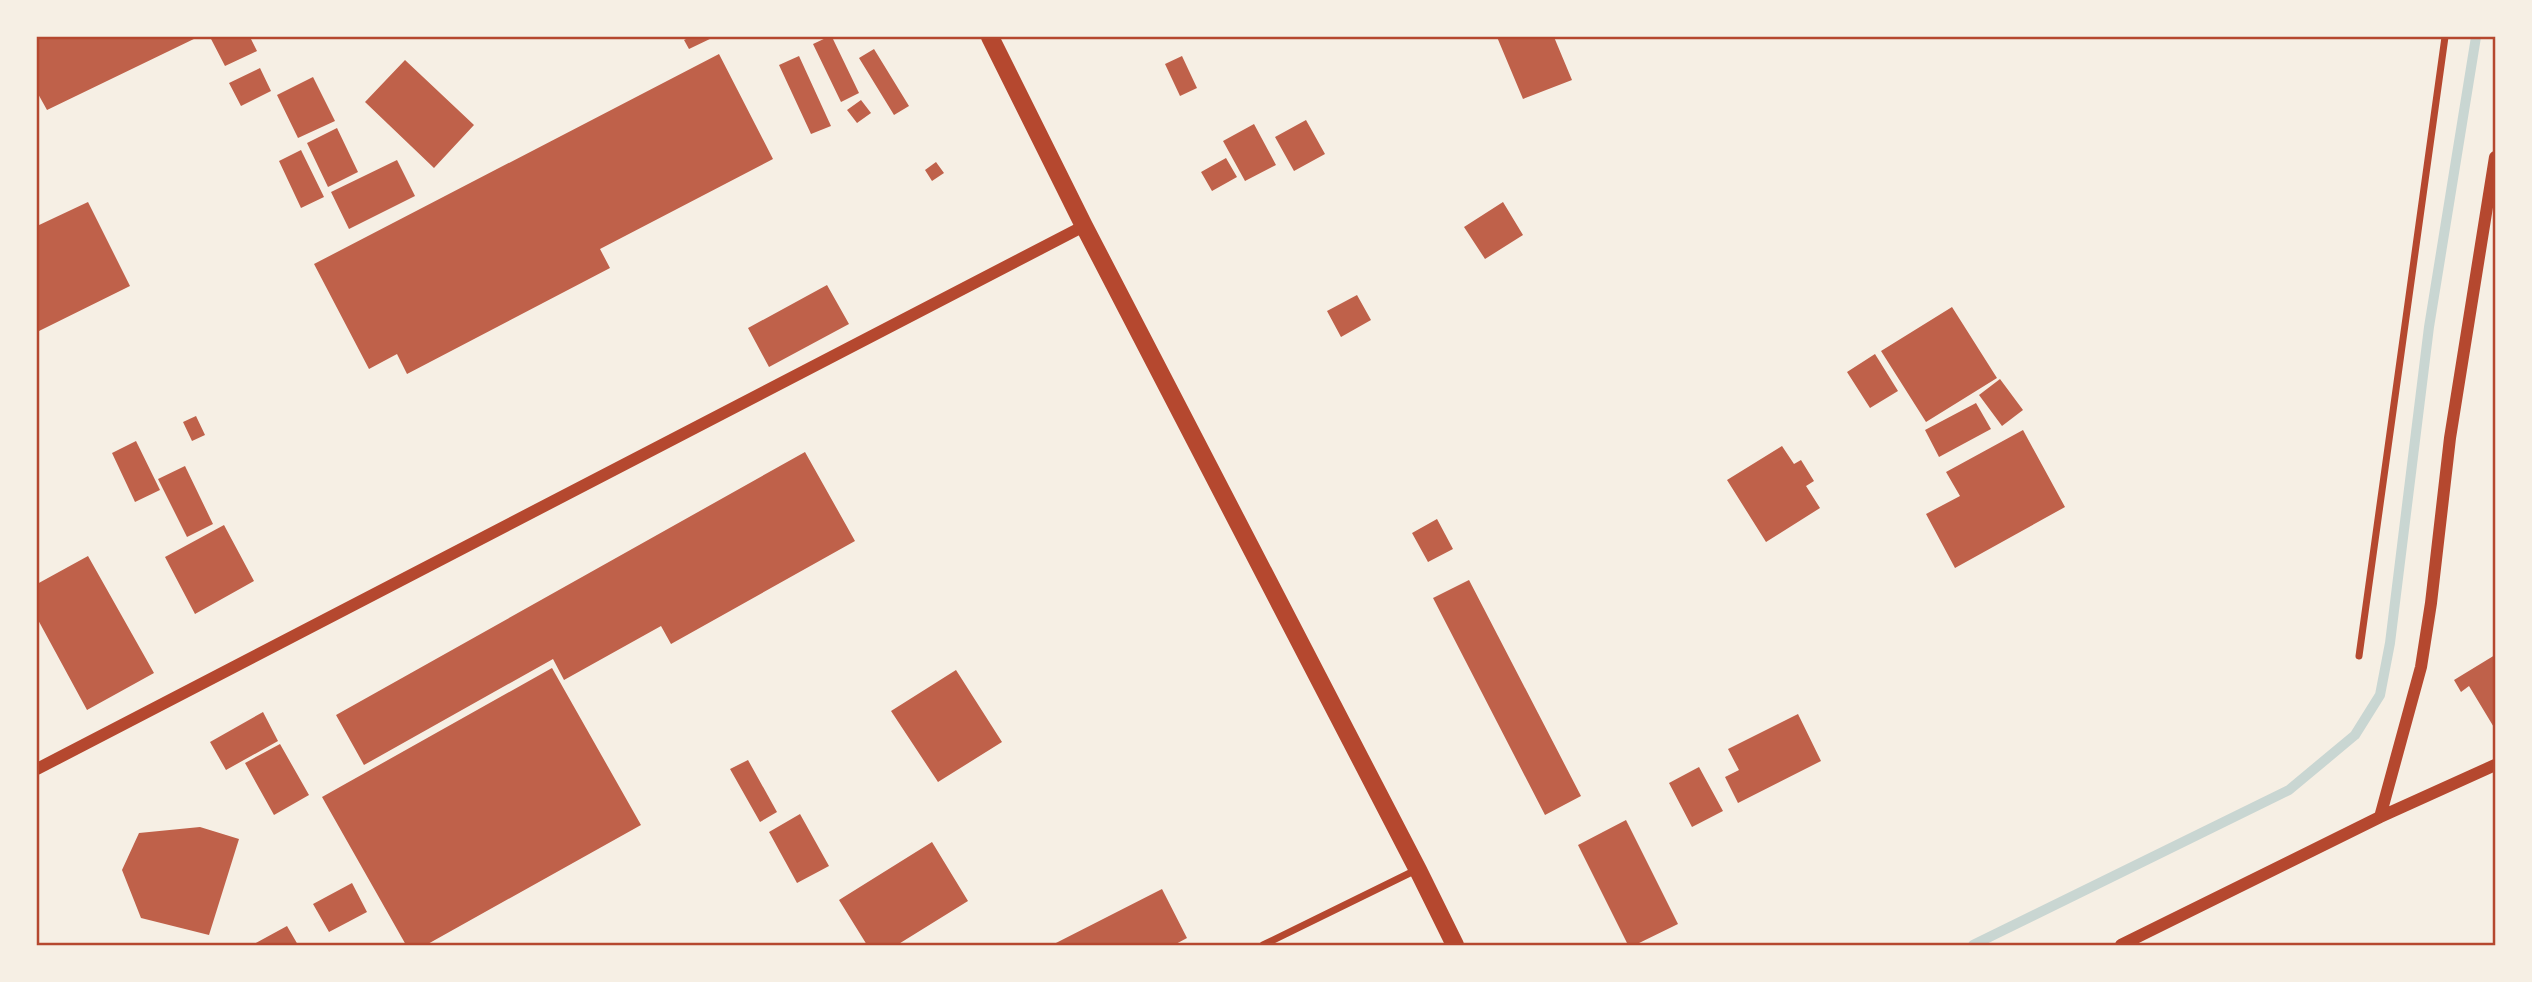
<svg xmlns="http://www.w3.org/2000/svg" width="2532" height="982" viewBox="0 0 2532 982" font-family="'Golos Text',sans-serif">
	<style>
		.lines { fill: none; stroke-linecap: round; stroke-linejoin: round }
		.stream { stroke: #c9d6d2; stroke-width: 10 }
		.building { fill: #bf614a }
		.minor { stroke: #b5482f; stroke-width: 7 }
		.tertiary { stroke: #b5482f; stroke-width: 12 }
		.primary { stroke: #b5482f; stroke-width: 18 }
		.neatline { fill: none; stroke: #b5482f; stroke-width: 2.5 }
	</style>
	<rect width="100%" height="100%" fill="#f6efe4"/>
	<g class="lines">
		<path class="stream" d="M 1973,945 L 2289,790 L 2355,735 L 2380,695 L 2390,643 L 2429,327 L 2476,37"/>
	</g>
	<path class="building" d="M 37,37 L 198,37 L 47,110 L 37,92 Z
		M 210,37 L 250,37 L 257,51 L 225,66 Z
		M 690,37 L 714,37 L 689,49 L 684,40 Z
		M 828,37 L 832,37 L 859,93 L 841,102 L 813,44 Z
		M 1497,37 L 1554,37 L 1572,80 L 1523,99 Z
		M 874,49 L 909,106 L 894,115 L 859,58 Z
		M 719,54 L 773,159 L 600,249 L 610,268 L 407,374 L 397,354 L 369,369 L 314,264 Z
		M 799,56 L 831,126 L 811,134 L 779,65 Z
		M 1182,56 L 1197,88 L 1180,96 L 1165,64 Z
		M 405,60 L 474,125 L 434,168 L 365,102 Z
		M 260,68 L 271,91 L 241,106 L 229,83 Z
		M 313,77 L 335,121 L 298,138 L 277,95 Z
		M 861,100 L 871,113 L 857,123 L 847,110 Z
		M 1306,120 L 1325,154 L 1294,171 L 1275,137 Z
		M 1254,124 L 1276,165 L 1245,181 L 1223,141 Z
		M 337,128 L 358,172 L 328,187 L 307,143 Z
		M 301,150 L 324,197 L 301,208 L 279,161 Z
		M 1226,158 L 1237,177 L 1212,191 L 1201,172 Z
		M 397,160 L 415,196 L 349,229 L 331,192 Z
		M 936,162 L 944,173 L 932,181 L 925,170 Z
		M 88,202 L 130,286 L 37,332 L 37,226 Z
		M 1503,202 L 1523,235 L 1485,259 L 1464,227 Z
		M 827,285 L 849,324 L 769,367 L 748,328 Z
		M 1357,295 L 1371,320 L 1341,337 L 1327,311 Z
		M 1952,307 L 1997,378 L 1926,422 L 1881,351 Z
		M 1875,354 L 1898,391 L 1870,408 L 1847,372 Z
		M 2000,379 L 2023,410 L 2002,426 L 1979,395 Z
		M 1976,403 L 1991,429 L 1939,457 L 1925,430 Z
		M 196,416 L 205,435 L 192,441 L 183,422 Z
		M 2023,430 L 2065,507 L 1955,568 L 1926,514 L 1960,496 L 1946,472 Z
		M 136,441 L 160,490 L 135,502 L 112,453 Z
		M 1782,446 L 1794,464 L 1801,460 L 1814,481 L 1806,486 L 1820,508 L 1766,542 L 1727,480 Z
		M 805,452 L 855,541 L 671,644 L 661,626 L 564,680 L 553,659 L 364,765 L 336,715 Z
		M 185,466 L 213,524 L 187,537 L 158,479 Z
		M 1437,519 L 1453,549 L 1428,562 L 1412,533 Z
		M 224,525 L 254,581 L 195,614 L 165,557 Z
		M 88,556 L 154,673 L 87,710 L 37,618 L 37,584 Z
		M 1469,580 L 1581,796 L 1545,815 L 1433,598 Z
		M 2495,655 L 2495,729 L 2469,686 L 2461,692 L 2454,680 Z
		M 552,668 L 641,825 L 426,945 L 406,945 L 322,797 Z
		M 956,670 L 1002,742 L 938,782 L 891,711 Z
		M 263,712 L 278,741 L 226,770 L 210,742 Z
		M 1798,714 L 1821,761 L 1738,803 L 1725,777 L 1739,770 L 1728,749 Z
		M 280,744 L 309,795 L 274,815 L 245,763 Z
		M 748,760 L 777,812 L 760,822 L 730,769 Z
		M 1699,767 L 1723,811 L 1692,827 L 1669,783 Z
		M 800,814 L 829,866 L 797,883 L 769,832 Z
		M 1626,820 L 1678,924 L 1635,945 L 1628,945 L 1578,845 Z
		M 200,827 L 239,839 L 209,935 L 141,918 L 122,870 L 139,833 Z
		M 932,842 L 968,901 L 897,945 L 867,945 L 839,900 Z
		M 352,883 L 367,912 L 329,932 L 313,904 Z
		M 1162,889 L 1187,938 L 1174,945 L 1052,945 Z
		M 287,926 L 298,945 L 252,945 Z"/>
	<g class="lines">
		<path class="minor" d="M 2359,656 L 2445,37
			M 1263,945 L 1416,870"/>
		<path class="tertiary" d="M 37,769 L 1084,226
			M 2380,817 L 2421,667 L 2431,603 L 2450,438 L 2495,157
			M 2121,945 L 2380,817 L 2495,765"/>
		<path class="primary" d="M 990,37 L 1084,226 L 1418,870 L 1455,945"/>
	</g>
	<rect width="2532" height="982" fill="none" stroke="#f6efe4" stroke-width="77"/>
	<rect x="38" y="38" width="2456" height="906" class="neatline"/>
</svg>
